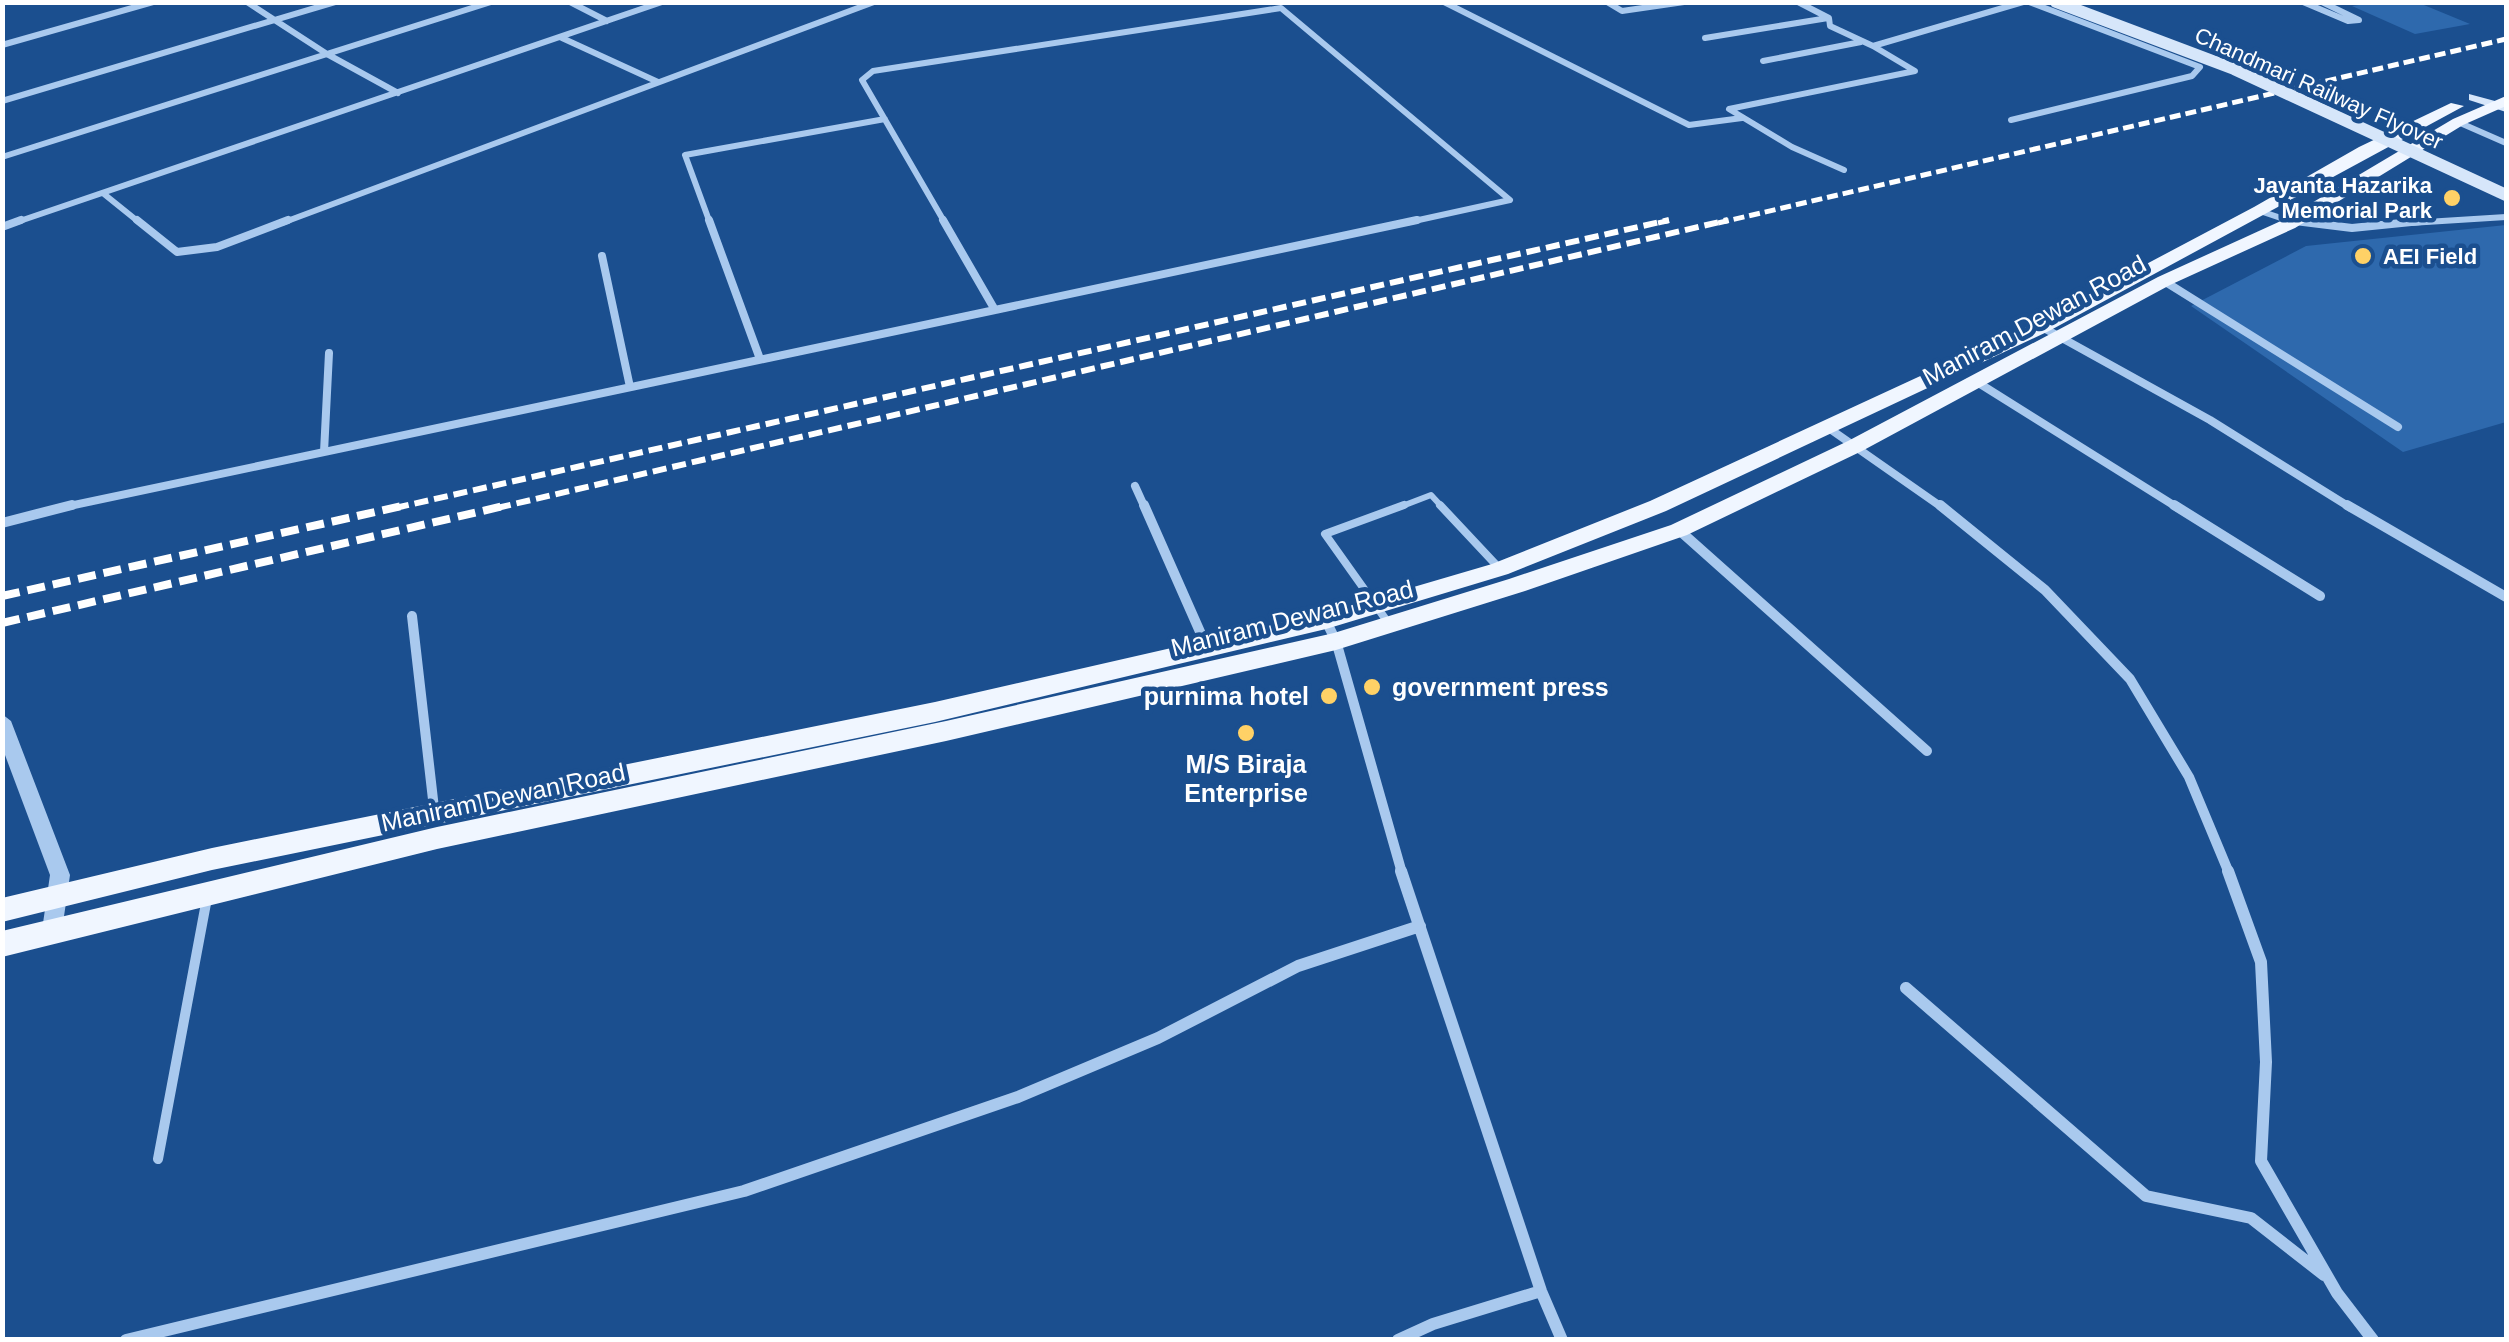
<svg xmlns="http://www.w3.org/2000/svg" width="2509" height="1342" viewBox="0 0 2509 1342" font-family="Helvetica,sans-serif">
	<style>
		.green { fill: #2e69ad }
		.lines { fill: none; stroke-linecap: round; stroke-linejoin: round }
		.service-far2 { stroke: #a9c9ee; stroke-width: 6 }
		.service-far1 { stroke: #a9c9ee; stroke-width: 8 }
		.service { stroke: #a9c9ee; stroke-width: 10 }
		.minor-far3 { stroke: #a9c9ee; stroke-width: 6 }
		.minor-far2 { stroke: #a9c9ee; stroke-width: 8 }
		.minor-far1 { stroke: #a9c9ee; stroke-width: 10 }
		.minor { stroke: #a9c9ee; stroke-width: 12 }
		.tertiary { fill: #a9c9ee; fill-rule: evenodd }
		.secondary { fill: #d6e6fa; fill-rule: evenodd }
		.primary { fill: #f0f6ff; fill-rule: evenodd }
		.rail-far2 { stroke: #fff; stroke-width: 5; stroke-dasharray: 11 5; stroke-linecap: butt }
		.rail-far1 { stroke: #fff; stroke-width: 6; stroke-dasharray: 14 6; stroke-linecap: butt }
		.rail { stroke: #fff; stroke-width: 8; stroke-dasharray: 18 8; stroke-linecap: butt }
		.secondary-bridge { stroke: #d6e6fa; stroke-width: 12 }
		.poi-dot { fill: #ffd166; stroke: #1b4f8f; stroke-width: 4 }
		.labels { text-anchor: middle; stroke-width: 9; stroke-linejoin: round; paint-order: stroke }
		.far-street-label { font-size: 22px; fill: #fff; stroke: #1b4f8f }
		.far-poi-label { font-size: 22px; font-weight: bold; fill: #fff; stroke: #1b4f8f; text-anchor: end }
		.street-label { font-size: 25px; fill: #fff; stroke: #1b4f8f }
		.poi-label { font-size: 25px; font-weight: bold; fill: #fff; stroke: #1b4f8f; text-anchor: start }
	</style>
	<rect width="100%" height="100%" fill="#1b4f8f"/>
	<path class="green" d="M 2373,3 L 2419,3 L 2470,24 L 2415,34 L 2352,6 Z
		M 2506,225 L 2506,422 L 2403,452 L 2191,306 L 2306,246 Z"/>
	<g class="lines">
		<path class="service-far2" d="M 1397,508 L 1431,495 L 1443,508"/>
		<path class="service-far1" d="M 1440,505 L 1500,569
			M 1389,624 L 1325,534 L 1404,505"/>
		<path class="service" d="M 158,1159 L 207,898"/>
		<path class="minor-far3" d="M 247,2 L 327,54 L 398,93
			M 570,2 L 607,21
			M 1444,2 L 1689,125 L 1742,118
			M 1607,2 L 1622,11 L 1684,2
			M 1798,2 L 1829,18 L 1830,26 L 1873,46 L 2023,2
			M 2303,2 L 2348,21 L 2359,20 L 2322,2
			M 562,38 L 658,82
			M 1705,38 L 1828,18
			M 2,45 L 153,2
			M 1763,61 L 1861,42
			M 2,101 L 335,2
			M 2011,120 L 2192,76 L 2200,67 L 2029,2
			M 2458,122 L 2506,143
			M 2,157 L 491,2
			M 1844,170 L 1792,147 L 1729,109 L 1915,71 L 1873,46
			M 104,194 L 140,223
			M 2260,211 L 2296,223
			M 14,223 L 662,2
			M 282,223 L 874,2
			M 710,223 L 685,155 L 885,119
			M 945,223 L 862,80 L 873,71 L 1281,8 L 1510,200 L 1405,223
			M 2410,223 L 2506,217"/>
		<path class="minor-far2" d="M 137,220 L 177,252 L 217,247 L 288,220
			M 709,220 L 760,359
			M 943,220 L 995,310
			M 2287,220 L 2352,228 L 2431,220
			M 2,227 L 21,220
			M 602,256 L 630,387
			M 2164,281 L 2398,427
			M 995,310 L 1417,220
			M 2042,327 L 2210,420 L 2351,508
			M 1977,382 L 2178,508
			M 1830,429 L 1943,508
			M 324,452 L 329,353
			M 1135,486 L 1145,508
			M 60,508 L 995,310"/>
		<path class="minor-far1" d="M 1144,505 L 1201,634 L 1201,649
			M 1940,505 L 2045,590 L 2130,679 L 2189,777 L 2229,873
			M 2174,505 L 2320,596
			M 2347,505 L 2506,597
			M 2,523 L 72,505
			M 1679,530 L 1927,751
			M 412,616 L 435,817
			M 1326,621 L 1336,641 L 1402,873"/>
		<path class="minor" d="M 1401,871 L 1541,1291 L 1562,1340
			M 2228,871 L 2261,962 L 2266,1062 L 2261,1161 L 2337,1293 L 2373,1340
			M 1906,988 L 2146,1196 L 2251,1218 L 2324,1275
			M 126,1340 L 744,1191 L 1018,1097 L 1158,1038 L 1298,966 L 1420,926
			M 1398,1340 L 1433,1324 L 1541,1291"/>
		<path class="tertiary" d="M 2,714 L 11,721 L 70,875 L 62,930 L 59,936 L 52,939 L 45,936 L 42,930 L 50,875 L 2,747 Z"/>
		<path class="secondary" d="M 2469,94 L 2506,104 L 2506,112 L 2469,100 Z"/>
		<path class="primary" d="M 2506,96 L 2506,106 L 2463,125 L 2295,228 L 2170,285 L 1862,451 L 1687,535 L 1525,591 L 1336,650 L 946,741 L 437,849 L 2,957 L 2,931 L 437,827 L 946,721 L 1334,633 L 1509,579 L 1671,525 L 1848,441 L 2158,277 L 2283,220 L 2453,119 Z
			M 2451,103 L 2464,106 L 2049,331 L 1666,511 L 1508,574 L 1326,629 L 935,722 L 212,870 L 2,922 L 2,898 L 212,848 L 935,702 L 1325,613 L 1492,564 L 1650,501 L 2035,323 L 2254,207 L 2359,147 Z"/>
		<path class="rail-far2" d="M 1658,223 L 1671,220
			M 1718,223 L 2506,39"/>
		<path class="rail-far1" d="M 395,508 L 1669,220
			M 497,508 L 1728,220"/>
		<path class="rail" d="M 2,596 L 406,505
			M 2,623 L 508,505"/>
		<path class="secondary-bridge" d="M 2056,2 L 2234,69 L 2506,195"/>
	</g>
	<g class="poi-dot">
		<circle cx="2452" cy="198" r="10"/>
		<circle cx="2363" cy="256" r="10"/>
		<circle cx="1372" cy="687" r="10"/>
		<circle cx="1329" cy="696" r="10"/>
		<circle cx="1246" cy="733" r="10"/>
	</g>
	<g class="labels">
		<g class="far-street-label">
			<text transform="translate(2319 88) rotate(24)" y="8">Chandmari Railway Flyover</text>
		</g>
		<g class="far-poi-label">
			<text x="2432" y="193">Jayanta Hazarika<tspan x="2432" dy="25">Memorial Park</tspan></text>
			<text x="2383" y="264" text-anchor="start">AEI Field</text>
		</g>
		<g class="street-label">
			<text transform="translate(2034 320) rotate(-28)" y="9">Maniram Dewan Road</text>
			<text transform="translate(1292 618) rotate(-14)" y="9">Maniram Dewan Road</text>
			<text transform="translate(503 797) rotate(-12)" y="9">Maniram Dewan Road</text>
		</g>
		<g class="poi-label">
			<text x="1392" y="696">government press</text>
			<text x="1309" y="705" text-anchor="end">purnima hotel</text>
			<text x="1246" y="773" text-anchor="middle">M/S Biraja<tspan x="1246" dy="29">Enterprise</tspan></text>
		</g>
	</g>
	<rect width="2509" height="1342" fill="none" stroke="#ffffff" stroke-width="10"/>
</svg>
